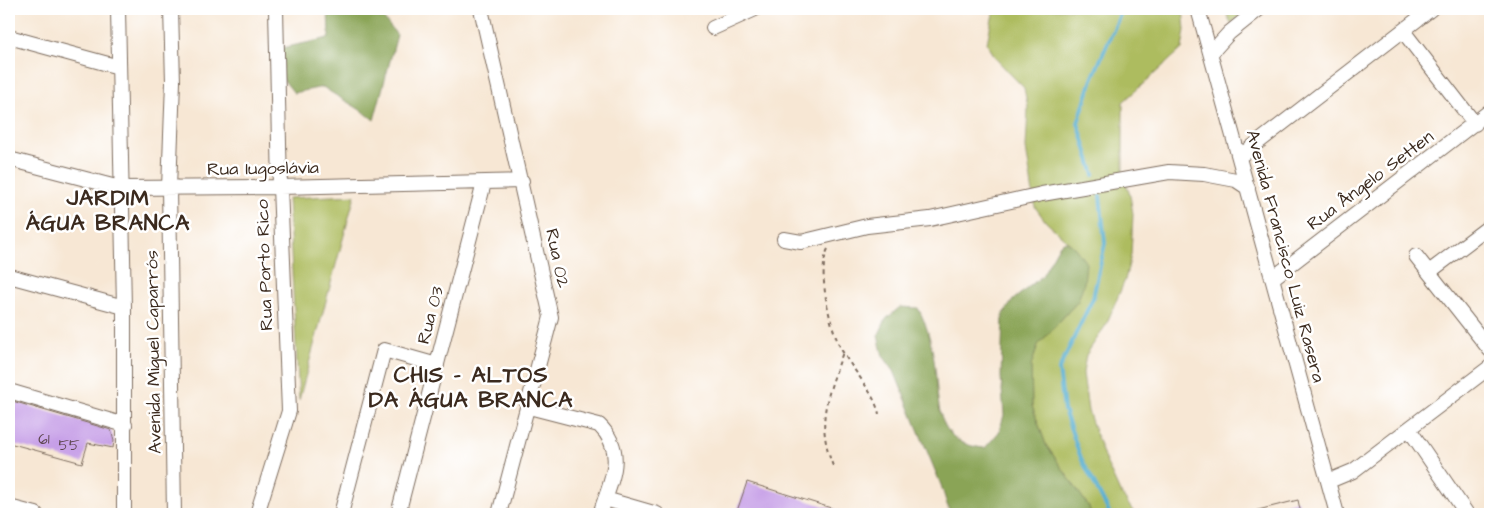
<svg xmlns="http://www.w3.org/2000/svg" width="1499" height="523" viewBox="0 0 1499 523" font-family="'Architects Daughter',sans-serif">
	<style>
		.green { fill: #adbc5f; stroke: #74733e }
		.forest { fill: #8aa456; stroke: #62673a }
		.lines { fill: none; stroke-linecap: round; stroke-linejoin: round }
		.stream { stroke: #50abce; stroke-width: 4 }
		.building { fill: #c69fe7 }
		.minor-casing { stroke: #7d6c5e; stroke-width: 16 }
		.path { stroke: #7d6c5e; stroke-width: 2; stroke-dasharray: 4 4; stroke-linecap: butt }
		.minor { stroke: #fff; stroke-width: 14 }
		.labels { text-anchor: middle; stroke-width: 5; stroke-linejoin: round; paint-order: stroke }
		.number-label { font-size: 15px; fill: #5e4750 }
		.street-label { font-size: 18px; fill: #3b2a1e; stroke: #fff }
		.district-label { font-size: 22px; font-weight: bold; letter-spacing: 1px; fill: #3b2a1e; stroke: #fff }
	</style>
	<rect width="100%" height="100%" fill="#fff"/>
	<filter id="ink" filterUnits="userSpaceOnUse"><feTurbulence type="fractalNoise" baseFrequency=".02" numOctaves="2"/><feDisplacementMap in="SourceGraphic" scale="10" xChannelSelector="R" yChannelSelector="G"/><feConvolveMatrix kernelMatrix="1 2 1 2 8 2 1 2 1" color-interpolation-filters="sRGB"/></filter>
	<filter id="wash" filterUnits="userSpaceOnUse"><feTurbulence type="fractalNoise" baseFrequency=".0096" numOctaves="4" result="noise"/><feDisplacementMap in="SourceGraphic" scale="20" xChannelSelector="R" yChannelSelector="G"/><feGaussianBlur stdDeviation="1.12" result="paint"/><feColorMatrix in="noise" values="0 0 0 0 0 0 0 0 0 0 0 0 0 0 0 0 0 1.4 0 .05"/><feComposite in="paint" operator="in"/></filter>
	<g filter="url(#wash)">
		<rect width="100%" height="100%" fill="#f7e7d4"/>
		<path class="green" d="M 994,9 L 1183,9 L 1185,30 L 1182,49 L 1123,102 L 1123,175 L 1130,195 L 1133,214 L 1131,255 L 1125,280 L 1106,325 L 1086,355 L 1083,373 L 1088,411 L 1104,457 L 1120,492 L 1135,514 L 1091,514 L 1089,507 L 1046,445 L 1032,406 L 1031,366 L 1038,345 L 1078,301 L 1075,248 L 1046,222 L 1035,207 L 1026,148 L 1028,108 L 1024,88 L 996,59 L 987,43 Z
			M 1224,9 L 1249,9 L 1231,23 Z
			M 355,195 L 299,400 L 288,198 Z"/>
		<path class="forest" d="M 328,9 L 376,9 L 397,35 L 374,120 C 357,106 340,99 323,87 L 294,93 L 282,78 L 282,48 L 329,38 Z
			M 1066,241 L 1075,248 L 1086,263 L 1084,283 L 1078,301 L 1038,345 L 1031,366 L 1032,406 L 1046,445 L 1089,507 L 1091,514 L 950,514 L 941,485 L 894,371 L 883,356 L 878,336 L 886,319 L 900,307 L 918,308 C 927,325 931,341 934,360 C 940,398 931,444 985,448 L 999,432 L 1004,415 L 1001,377 L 1003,315 L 1013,300 L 1042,276 L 1060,244 Z"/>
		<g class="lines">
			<path class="stream" d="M 1094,175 L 1078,123 L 1092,79 L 1119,17 L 1120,9
				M 1100,196 L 1105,243 L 1093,298 L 1059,369 L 1064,410 L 1081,458 L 1110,514"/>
		</g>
		<g id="blocks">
			<path class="building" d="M 9,400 L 111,430 L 114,441 L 113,448 L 88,443 L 82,463 L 9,443 Z
				M 747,482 L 844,512 L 843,514 L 736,514 Z
				M 1298,500 L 1301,514 L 1255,514 L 1254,511 Z"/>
		</g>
	</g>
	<g filter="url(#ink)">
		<use href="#blocks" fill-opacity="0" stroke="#7d6c5e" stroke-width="1"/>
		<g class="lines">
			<defs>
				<path id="minor" d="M 118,9 L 124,307 L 124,514
					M 171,9 L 173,82 L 169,188 L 174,514
					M 481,9 L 551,317 L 499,514
					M 1198,9 L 1337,514
					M 713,28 L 755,9
					M 1403,31 L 1475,124
					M 9,37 L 119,67
					M 1211,53 L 1229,33 L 1259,9
					M 1239,157 L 1431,9
					M 9,159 L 120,188 L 280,187 L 522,181
					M 784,239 L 801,242 L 867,226 L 930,219 L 1042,194 L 1169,172 L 1204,174 L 1236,180 L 1248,188
					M 1416,256 L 1490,350
					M 1429,272 L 1490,226
					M 9,276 L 124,307
					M 1273,278 L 1490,111
					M 9,391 L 125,425
					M 529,407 L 599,425 C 628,453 610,482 600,514
					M 1409,429 L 1467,514
					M 1329,481 L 1353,471 L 1490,367
					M 605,499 L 657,514
					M 9,507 L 36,514
					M 257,514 L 289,411 L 280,187 L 276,9
					M 341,514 L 384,350 L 437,365
					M 398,514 L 484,183"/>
			</defs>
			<use href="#minor" class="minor-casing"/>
			<path class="path" d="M 828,249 C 816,271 831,334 844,354 C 855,373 874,392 879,414
				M 833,466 C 815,421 828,395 843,352"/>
			<use href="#minor" class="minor"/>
		</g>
	</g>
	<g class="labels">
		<g class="number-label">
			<text x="44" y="444">61</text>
			<text x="69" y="450">55</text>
		</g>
		<g class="street-label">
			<text transform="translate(263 168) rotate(-1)" y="6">Rua Iugoslávia</text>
			<text transform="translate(1370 180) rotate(-37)" y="6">Rua Ângelo Setten</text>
			<text transform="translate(1286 256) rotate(75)" y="6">Avenida Francisco Luiz Rasera</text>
			<text transform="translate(558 258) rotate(78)" y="6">Rua 02</text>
			<text transform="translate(264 265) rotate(-92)" y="6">Rua Porto Rico</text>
			<text transform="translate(430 315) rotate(-75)" y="6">Rua 03</text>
			<text transform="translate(153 352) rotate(-91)" y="6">Avenida Miguel Caparrós</text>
		</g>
		<g class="district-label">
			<text x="108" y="205">JARDIM<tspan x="108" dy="25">ÁGUA BRANCA</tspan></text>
			<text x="471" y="382">CHIS - ALTOS<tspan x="471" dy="25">DA ÁGUA BRANCA</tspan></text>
		</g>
	</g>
	<rect width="1499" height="523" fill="none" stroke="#fff" stroke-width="30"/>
</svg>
